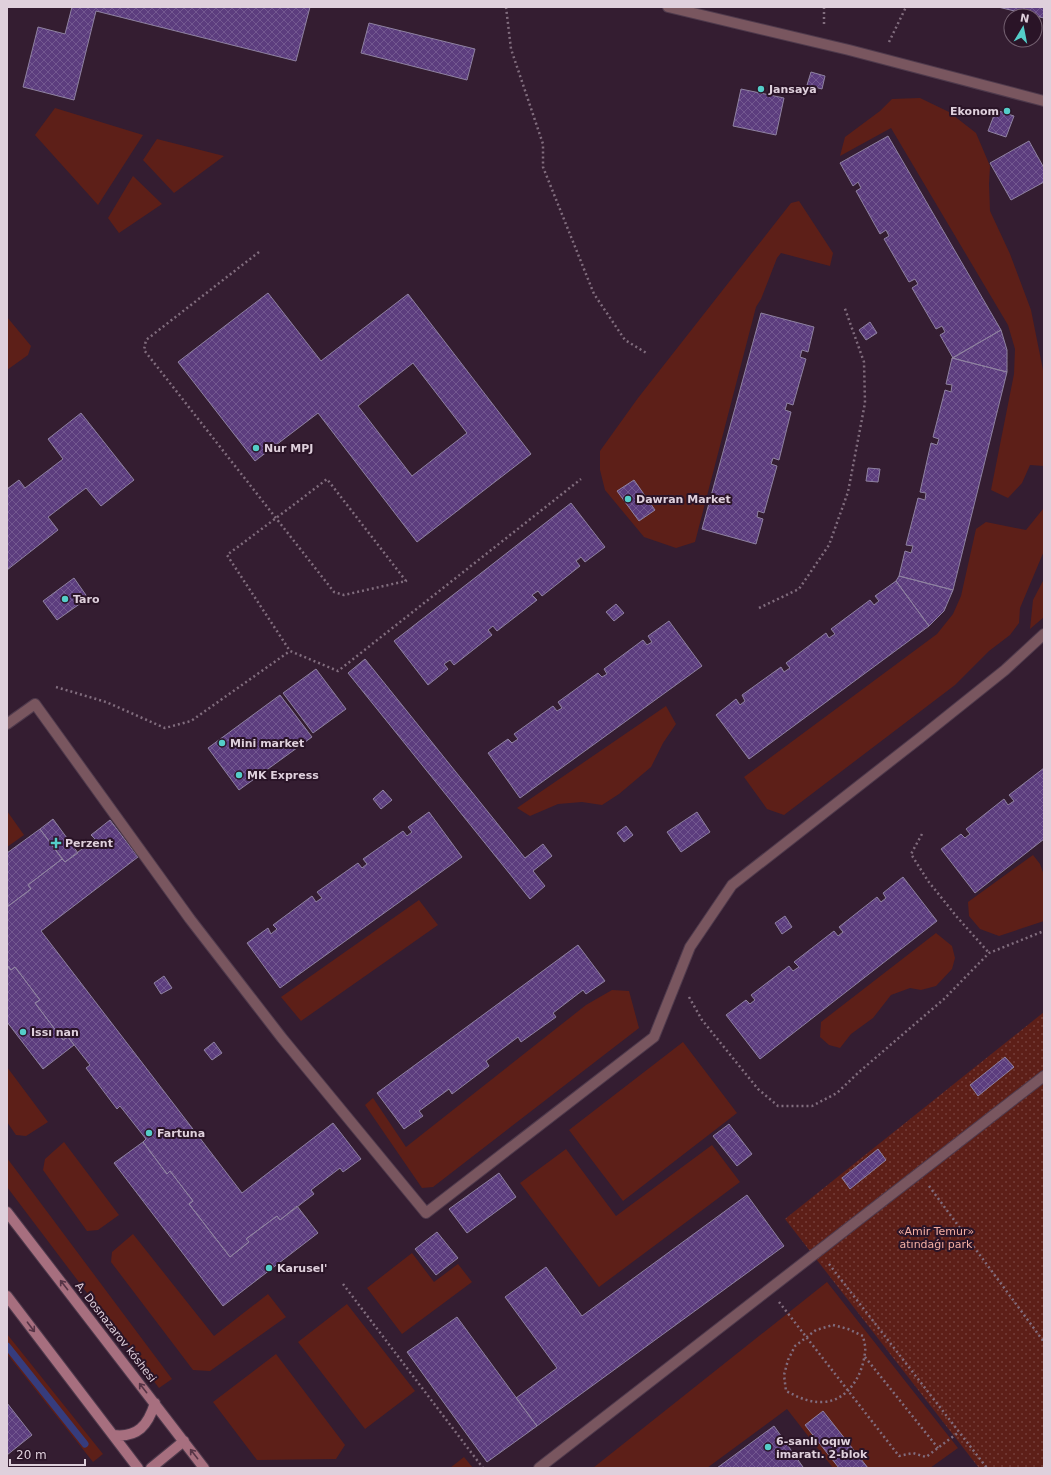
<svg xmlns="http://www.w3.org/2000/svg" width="1051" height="1475" viewBox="0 0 1051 1475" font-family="'DejaVu Sans',sans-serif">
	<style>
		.grass { fill: #5d1f18 }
		.park { fill: url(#park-dots) }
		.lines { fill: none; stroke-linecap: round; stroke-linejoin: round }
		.stream { stroke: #363c7d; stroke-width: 7 }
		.building { fill: url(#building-cross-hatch); stroke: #8f82a1; fill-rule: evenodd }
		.street-casing { stroke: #4f3a4c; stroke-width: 12 }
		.secondary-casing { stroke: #4f3a4c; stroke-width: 12 }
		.path { stroke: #816d7e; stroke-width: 2.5; stroke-dasharray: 2 3; stroke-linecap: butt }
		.street { stroke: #79565f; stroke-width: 10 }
		.secondary { stroke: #a76f7f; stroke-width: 10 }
		.oneway { stroke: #563446 }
		.poi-dot { fill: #54cdc8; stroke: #2a1427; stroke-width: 1.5 }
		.labels { text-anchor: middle; stroke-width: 4; stroke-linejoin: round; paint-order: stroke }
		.poi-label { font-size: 11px; font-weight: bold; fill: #dfd0dc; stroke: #2a1427; text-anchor: start }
		.park-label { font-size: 11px; fill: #f4afa3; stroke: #2a1427 }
		.street-label { font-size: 11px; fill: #dfd0dc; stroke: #2a1427 }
	</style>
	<defs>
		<pattern id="park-dots" width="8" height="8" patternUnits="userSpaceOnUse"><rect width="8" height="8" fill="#5d1f18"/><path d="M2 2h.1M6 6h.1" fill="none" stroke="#743e39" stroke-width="1.8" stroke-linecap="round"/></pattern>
		<pattern id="building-cross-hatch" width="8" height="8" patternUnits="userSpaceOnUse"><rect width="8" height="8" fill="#5c3d7e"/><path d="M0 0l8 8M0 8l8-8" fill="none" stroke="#735890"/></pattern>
	</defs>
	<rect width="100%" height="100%" fill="#341d31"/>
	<path class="grass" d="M 920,98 L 949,112 L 976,133 L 990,166 L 989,184 L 990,211 L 1010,254 L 1031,310 L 1042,365 L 1044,376 L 1044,466 L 1030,465 L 1022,483 L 1008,498 L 991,490 L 1014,374 L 1015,349 L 1008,325 L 891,128 L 840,156 L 845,137 L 880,111 L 892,99 Z
		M 55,108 L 143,135 L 98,205 L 35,135 Z
		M 157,139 L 224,156 L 174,193 L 143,160 Z
		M 133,176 L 162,204 L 119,233 L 108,218 Z
		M 799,201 L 833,253 L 830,266 L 781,253 L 777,258 L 761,299 L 756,307 L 695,542 L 676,548 L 644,537 L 605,490 L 600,470 L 600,451 L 638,398 L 791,203 Z
		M 7,317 L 31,346 L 28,355 L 7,370 Z
		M 1044,502 L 1044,551 L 1020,608 L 1019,623 L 1010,635 L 989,651 L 955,685 L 784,815 L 767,809 L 744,777 L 937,634 L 953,614 L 961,596 L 976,529 L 986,522 L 1026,530 L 1043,509 Z
		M 1044,579 L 1044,617 L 1030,629 L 1033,600 Z
		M 666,706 L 676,724 L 663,743 L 651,767 L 619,794 L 602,805 L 582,802 L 558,804 L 530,816 L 517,808 Z
		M 7,811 L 24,835 L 7,847 Z
		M 1033,855 L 1040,864 L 1044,875 L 1044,921 L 999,936 L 980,929 L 969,916 L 968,902 Z
		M 419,900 L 438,925 L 301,1021 L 281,997 Z
		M 936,933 L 952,946 L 955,958 L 952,969 L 936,986 L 921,990 L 910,988 L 891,995 L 873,1018 L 851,1034 L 840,1048 L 829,1045 L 820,1037 L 821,1022 Z
		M 612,990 L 629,991 L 639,1028 L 433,1187 L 422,1188 L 365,1105 L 373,1098 L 406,1147 L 586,1005 Z
		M 683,1042 L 737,1113 L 623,1201 L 569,1130 Z
		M 7,1067 L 48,1122 L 26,1136 L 16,1135 L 7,1122 Z
		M 64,1142 L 119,1215 L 98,1230 L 87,1231 L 43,1170 L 45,1159 Z
		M 712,1145 L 740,1182 L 599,1287 L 520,1183 L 566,1149 L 616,1216 Z
		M 7,1158 L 172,1379 L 159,1388 L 7,1187 Z
		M 133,1234 L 214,1336 L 268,1294 L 286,1317 L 210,1371 L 193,1370 L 111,1262 L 112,1252 Z
		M 412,1253 L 434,1282 L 458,1264 L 472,1282 L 402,1334 L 367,1288 Z
		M 827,1282 L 958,1448 L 930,1468 L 833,1468 L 787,1409 L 707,1468 L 593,1468 Z
		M 347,1304 L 415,1391 L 365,1429 L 298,1342 Z
		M 7,1334 L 103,1454 L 93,1462 L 7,1354 Z
		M 276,1354 L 345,1445 L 336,1459 L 257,1460 L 213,1402 Z
		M 464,1457 L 473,1468 L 450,1468 Z"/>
	<path class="park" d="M 1044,1012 L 1044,1468 L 979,1468 L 785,1219 Z"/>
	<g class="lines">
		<path class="stream" d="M 7,1346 L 85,1444"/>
	</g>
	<path class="building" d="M 72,7 L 310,7 L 296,61 L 96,11 L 74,100 L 23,87 L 38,27 L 65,34 Z
		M 998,7 L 1044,7 L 1044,18 L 1035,16 Z
		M 369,23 L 475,49 L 467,80 L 361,53 Z
		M 811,72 L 825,76 L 822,89 L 807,85 Z
		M 741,89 L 784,98 L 776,135 L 733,126 Z
		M 996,110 L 1014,116 L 1006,137 L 988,131 Z
		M 888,136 L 1001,330 L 953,358 L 940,335 L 945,332 L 942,326 L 936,329 L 912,288 L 918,284 L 915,279 L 909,282 L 884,239 L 889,236 L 886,230 L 880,234 L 856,191 L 861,188 L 858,182 L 853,186 L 840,163 Z
		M 1029,141 L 1044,168 L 1044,182 L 1011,200 L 990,163 Z
		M 268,293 L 321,361 L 408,294 L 531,454 L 417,542 L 318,413 L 255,461 L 178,362 ZM 413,363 L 467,433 L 412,476 L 358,406 Z
		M 761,313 L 814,327 L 808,352 L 802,350 L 800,357 L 806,359 L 793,405 L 787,403 L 785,410 L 791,412 L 779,460 L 773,458 L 771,464 L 777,466 L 764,513 L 758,511 L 757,517 L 763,519 L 756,544 L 702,529 Z
		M 870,322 L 877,333 L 866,340 L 859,330 Z
		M 1001,330 L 1007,350 L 1007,372 L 952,358 Z
		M 952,358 L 1007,372 L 953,590 L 899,576 L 905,551 L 911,553 L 913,546 L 906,545 L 918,498 L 925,500 L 926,493 L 920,492 L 931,443 L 937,445 L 939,439 L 933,437 L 945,390 L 951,392 L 952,385 L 946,384 Z
		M 81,413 L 134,480 L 101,506 L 86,488 L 48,517 L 58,530 L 7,570 L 7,489 L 19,480 L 25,488 L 63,459 L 48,439 Z
		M 868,468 L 880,469 L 878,482 L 866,481 Z
		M 634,480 L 655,510 L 639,521 L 617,491 Z
		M 571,503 L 605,547 L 585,562 L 581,557 L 576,561 L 580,566 L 542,596 L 538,591 L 532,595 L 537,600 L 497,631 L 493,626 L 488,630 L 492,635 L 454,665 L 450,660 L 444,664 L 448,669 L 428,685 L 394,641 Z
		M 899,576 L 953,590 L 944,611 L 929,626 L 896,581 Z
		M 74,578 L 88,598 L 57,620 L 43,601 Z
		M 896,581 L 929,626 L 749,759 L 716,715 L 736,699 L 740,705 L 745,701 L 742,695 L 781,667 L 784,672 L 790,668 L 786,663 L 826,633 L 829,638 L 835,634 L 831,629 L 870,600 L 874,605 L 879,601 L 875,596 Z
		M 616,604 L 624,613 L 614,621 L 606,612 Z
		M 669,621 L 702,666 L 520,798 L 488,753 L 508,739 L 512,743 L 518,739 L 514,734 L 553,706 L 557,711 L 562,708 L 558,702 L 598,673 L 602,677 L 607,674 L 604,669 L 643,640 L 647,645 L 652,642 L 648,636 Z
		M 365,659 L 525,858 L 543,844 L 552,856 L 533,871 L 545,886 L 530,899 L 348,673 Z
		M 316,669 L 346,709 L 313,733 L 283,693 Z
		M 280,695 L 312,737 L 239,790 L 208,748 Z
		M 1044,768 L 1044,839 L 975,893 L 941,849 L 961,834 L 965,838 L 970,834 L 966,829 L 1004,799 L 1008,805 L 1014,801 L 1009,795 Z
		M 383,790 L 392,800 L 381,809 L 373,799 Z
		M 429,812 L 462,857 L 280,988 L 247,943 L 268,928 L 271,934 L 277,929 L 273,925 L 312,896 L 316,902 L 322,898 L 317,892 L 358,863 L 362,868 L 367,864 L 363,859 L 403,831 L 407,836 L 412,832 L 408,827 Z
		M 697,812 L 710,832 L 681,852 L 667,832 Z
		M 53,819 L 78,853 L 65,862 L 40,829 Z
		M 110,820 L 138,857 L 41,931 L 242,1193 L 333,1123 L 361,1159 L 343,1172 L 340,1168 L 311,1190 L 314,1194 L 280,1220 L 277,1216 L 246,1239 L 249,1242 L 230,1257 L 189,1204 L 193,1201 L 170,1171 L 167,1174 L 143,1142 L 146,1139 L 120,1106 L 117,1109 L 86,1068 L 90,1065 L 68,1037 L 63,1040 L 35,1003 L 40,1000 L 15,967 L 11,970 L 7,965 L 7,907 L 31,889 L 28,885 L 62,859 L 65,862 L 95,839 L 91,835 Z
		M 626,826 L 633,835 L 624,842 L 617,833 Z
		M 40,829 L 62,859 L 28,885 L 31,889 L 7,907 L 7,853 Z
		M 903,877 L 937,921 L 760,1059 L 726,1015 L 746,1000 L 750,1004 L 755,1000 L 751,995 L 789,966 L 793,971 L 799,967 L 794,962 L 834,931 L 838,936 L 843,932 L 839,927 L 877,897 L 881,902 L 886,898 L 883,893 Z
		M 785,916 L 792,927 L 782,934 L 775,923 Z
		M 578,945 L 605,981 L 586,994 L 583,990 L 553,1013 L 556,1017 L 521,1042 L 518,1037 L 486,1061 L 489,1066 L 452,1094 L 449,1089 L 419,1111 L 423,1116 L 404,1129 L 377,1093 Z
		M 7,965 L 11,970 L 15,967 L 40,1000 L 35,1003 L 63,1040 L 68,1037 L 74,1045 L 43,1069 L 7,1022 Z
		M 164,976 L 172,988 L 161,994 L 154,983 Z
		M 214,1042 L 222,1053 L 212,1060 L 204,1050 Z
		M 1005,1057 L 1014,1067 L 978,1096 L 970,1085 Z
		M 729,1124 L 752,1154 L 737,1166 L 713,1136 Z
		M 143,1142 L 167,1174 L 170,1171 L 193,1201 L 189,1204 L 230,1257 L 249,1242 L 246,1239 L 277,1216 L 280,1220 L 297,1206 L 318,1233 L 223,1306 L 114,1163 Z
		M 878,1149 L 886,1160 L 850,1189 L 842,1178 Z
		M 499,1173 L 516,1197 L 467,1233 L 449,1209 Z
		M 747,1195 L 784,1246 L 537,1426 L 516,1398 L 557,1368 L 505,1297 L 546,1267 L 582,1316 Z
		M 437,1232 L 458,1258 L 436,1275 L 415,1249 Z
		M 457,1317 L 537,1426 L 487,1462 L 407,1352 Z
		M 7,1403 L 32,1435 L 7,1455 Z
		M 823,1411 L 868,1468 L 839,1468 L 805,1425 Z
		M 774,1426 L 803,1467 L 801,1468 L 717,1468 Z"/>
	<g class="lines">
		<defs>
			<path id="street" d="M 668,7 L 849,50 L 1044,101
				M 7,724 L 35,704 L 190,919 L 282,1038 L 426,1213 L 654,1037 L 690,947 L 732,885 L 920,738 L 1005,670 L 1044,634
				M 539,1468 L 1044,1076"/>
			<path id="secondary" d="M 7,1212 L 204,1468
				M 7,1296 L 138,1468
				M 113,1435 C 138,1438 148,1425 155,1403
				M 151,1468 L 184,1441"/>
		</defs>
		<use href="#street" class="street-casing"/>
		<use href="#secondary" class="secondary-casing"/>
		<path class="path" d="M 506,7 L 511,49 L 543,144 L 543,167 L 594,294 L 625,340 L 648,354
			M 824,7 L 824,26
			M 889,42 L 906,7
			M 259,252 L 146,340 L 144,350 L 334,592 L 344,595 L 406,581 L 327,479 C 294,505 260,530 227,555 L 290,651 L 338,671 L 581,479
			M 759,608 L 799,589 L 829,545 L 848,492 L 865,403 L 864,362 L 844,306
			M 56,687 L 106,702 L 165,728 L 191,721 L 290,651
			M 922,834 L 911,854 L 928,881 L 957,917 L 989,953
			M 689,997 L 702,1020 L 758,1089 L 778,1106 L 812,1106 L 837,1093 L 859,1072 L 944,999 L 989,953 L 1044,931
			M 929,1186 L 1044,1342
			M 829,1264 L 987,1468
			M 343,1284 L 483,1468
			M 779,1302 L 899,1456 L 913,1453 L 926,1457 L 959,1432
			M 833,1325 L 848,1329 L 863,1336 C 864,1341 866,1347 865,1352 C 863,1374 849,1400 824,1402 C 809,1403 798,1397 786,1391 L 784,1375 L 788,1360 L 795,1346 L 816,1330 Z
			M 865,1357 L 938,1448"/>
		<use href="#street" class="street"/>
		<use href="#secondary" class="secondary"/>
	</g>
	<defs><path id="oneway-shaft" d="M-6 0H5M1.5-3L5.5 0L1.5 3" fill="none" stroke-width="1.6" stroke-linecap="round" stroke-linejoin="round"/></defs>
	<g class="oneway">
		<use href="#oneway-shaft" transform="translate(64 1285) rotate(-128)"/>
		<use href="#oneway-shaft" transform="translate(31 1327) rotate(53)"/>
		<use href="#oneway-shaft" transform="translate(143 1388) rotate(-128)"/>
		<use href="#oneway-shaft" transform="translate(194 1454) rotate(-128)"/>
	</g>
	<g class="poi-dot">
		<circle cx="761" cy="89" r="4"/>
		<circle cx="1007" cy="111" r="4"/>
		<circle cx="256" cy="448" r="4"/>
		<circle cx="628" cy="499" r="4"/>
		<circle cx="65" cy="599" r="4"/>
		<circle cx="222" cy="743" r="4"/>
		<circle cx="239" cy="775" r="4"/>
		<path d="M54 837h4v4h4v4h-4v4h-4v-4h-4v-4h4z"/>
		<circle cx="23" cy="1032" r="4"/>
		<circle cx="149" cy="1133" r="4"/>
		<circle cx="269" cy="1268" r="4"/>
		<circle cx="768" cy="1447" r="4"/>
	</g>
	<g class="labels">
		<g class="poi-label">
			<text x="769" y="93">Jansaya</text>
			<text x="999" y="115" text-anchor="end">Ekonom</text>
			<text x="264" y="452">Nur MPJ</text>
			<text x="636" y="503">Dawran Market</text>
			<text x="73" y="603">Taro</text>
			<text x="230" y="747">Mini market</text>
			<text x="247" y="779">MK Express</text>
			<text x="65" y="847">Perzent</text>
			<text x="31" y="1036">Issı nan</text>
			<text x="157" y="1137">Fartuna</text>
			<text x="277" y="1272">Karusel'</text>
			<text x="776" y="1445">6-sanlı oqıw<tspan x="776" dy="13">imaratı. 2-blok</tspan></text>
		</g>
		<g class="park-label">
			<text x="936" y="1235">«Amir Temur»<tspan x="936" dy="13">atındaǵı park</tspan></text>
		</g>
		<g class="street-label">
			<text transform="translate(116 1332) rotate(52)" y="4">A. Dosnazarov kóshesi</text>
		</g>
	</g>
	<rect width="1051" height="1475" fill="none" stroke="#dfd0dc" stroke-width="16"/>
	<g transform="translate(1023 28) rotate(10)"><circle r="19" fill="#2a1427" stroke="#725f6f"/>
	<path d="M0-3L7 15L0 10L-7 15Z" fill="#54cdc8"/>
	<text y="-6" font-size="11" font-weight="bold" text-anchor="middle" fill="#dfd0dc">N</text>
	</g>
	<path d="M10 1459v6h75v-6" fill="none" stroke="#dfd0dc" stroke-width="2"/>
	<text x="16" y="1459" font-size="12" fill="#dfd0dc" stroke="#2a1427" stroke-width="3" paint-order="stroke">20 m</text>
</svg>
